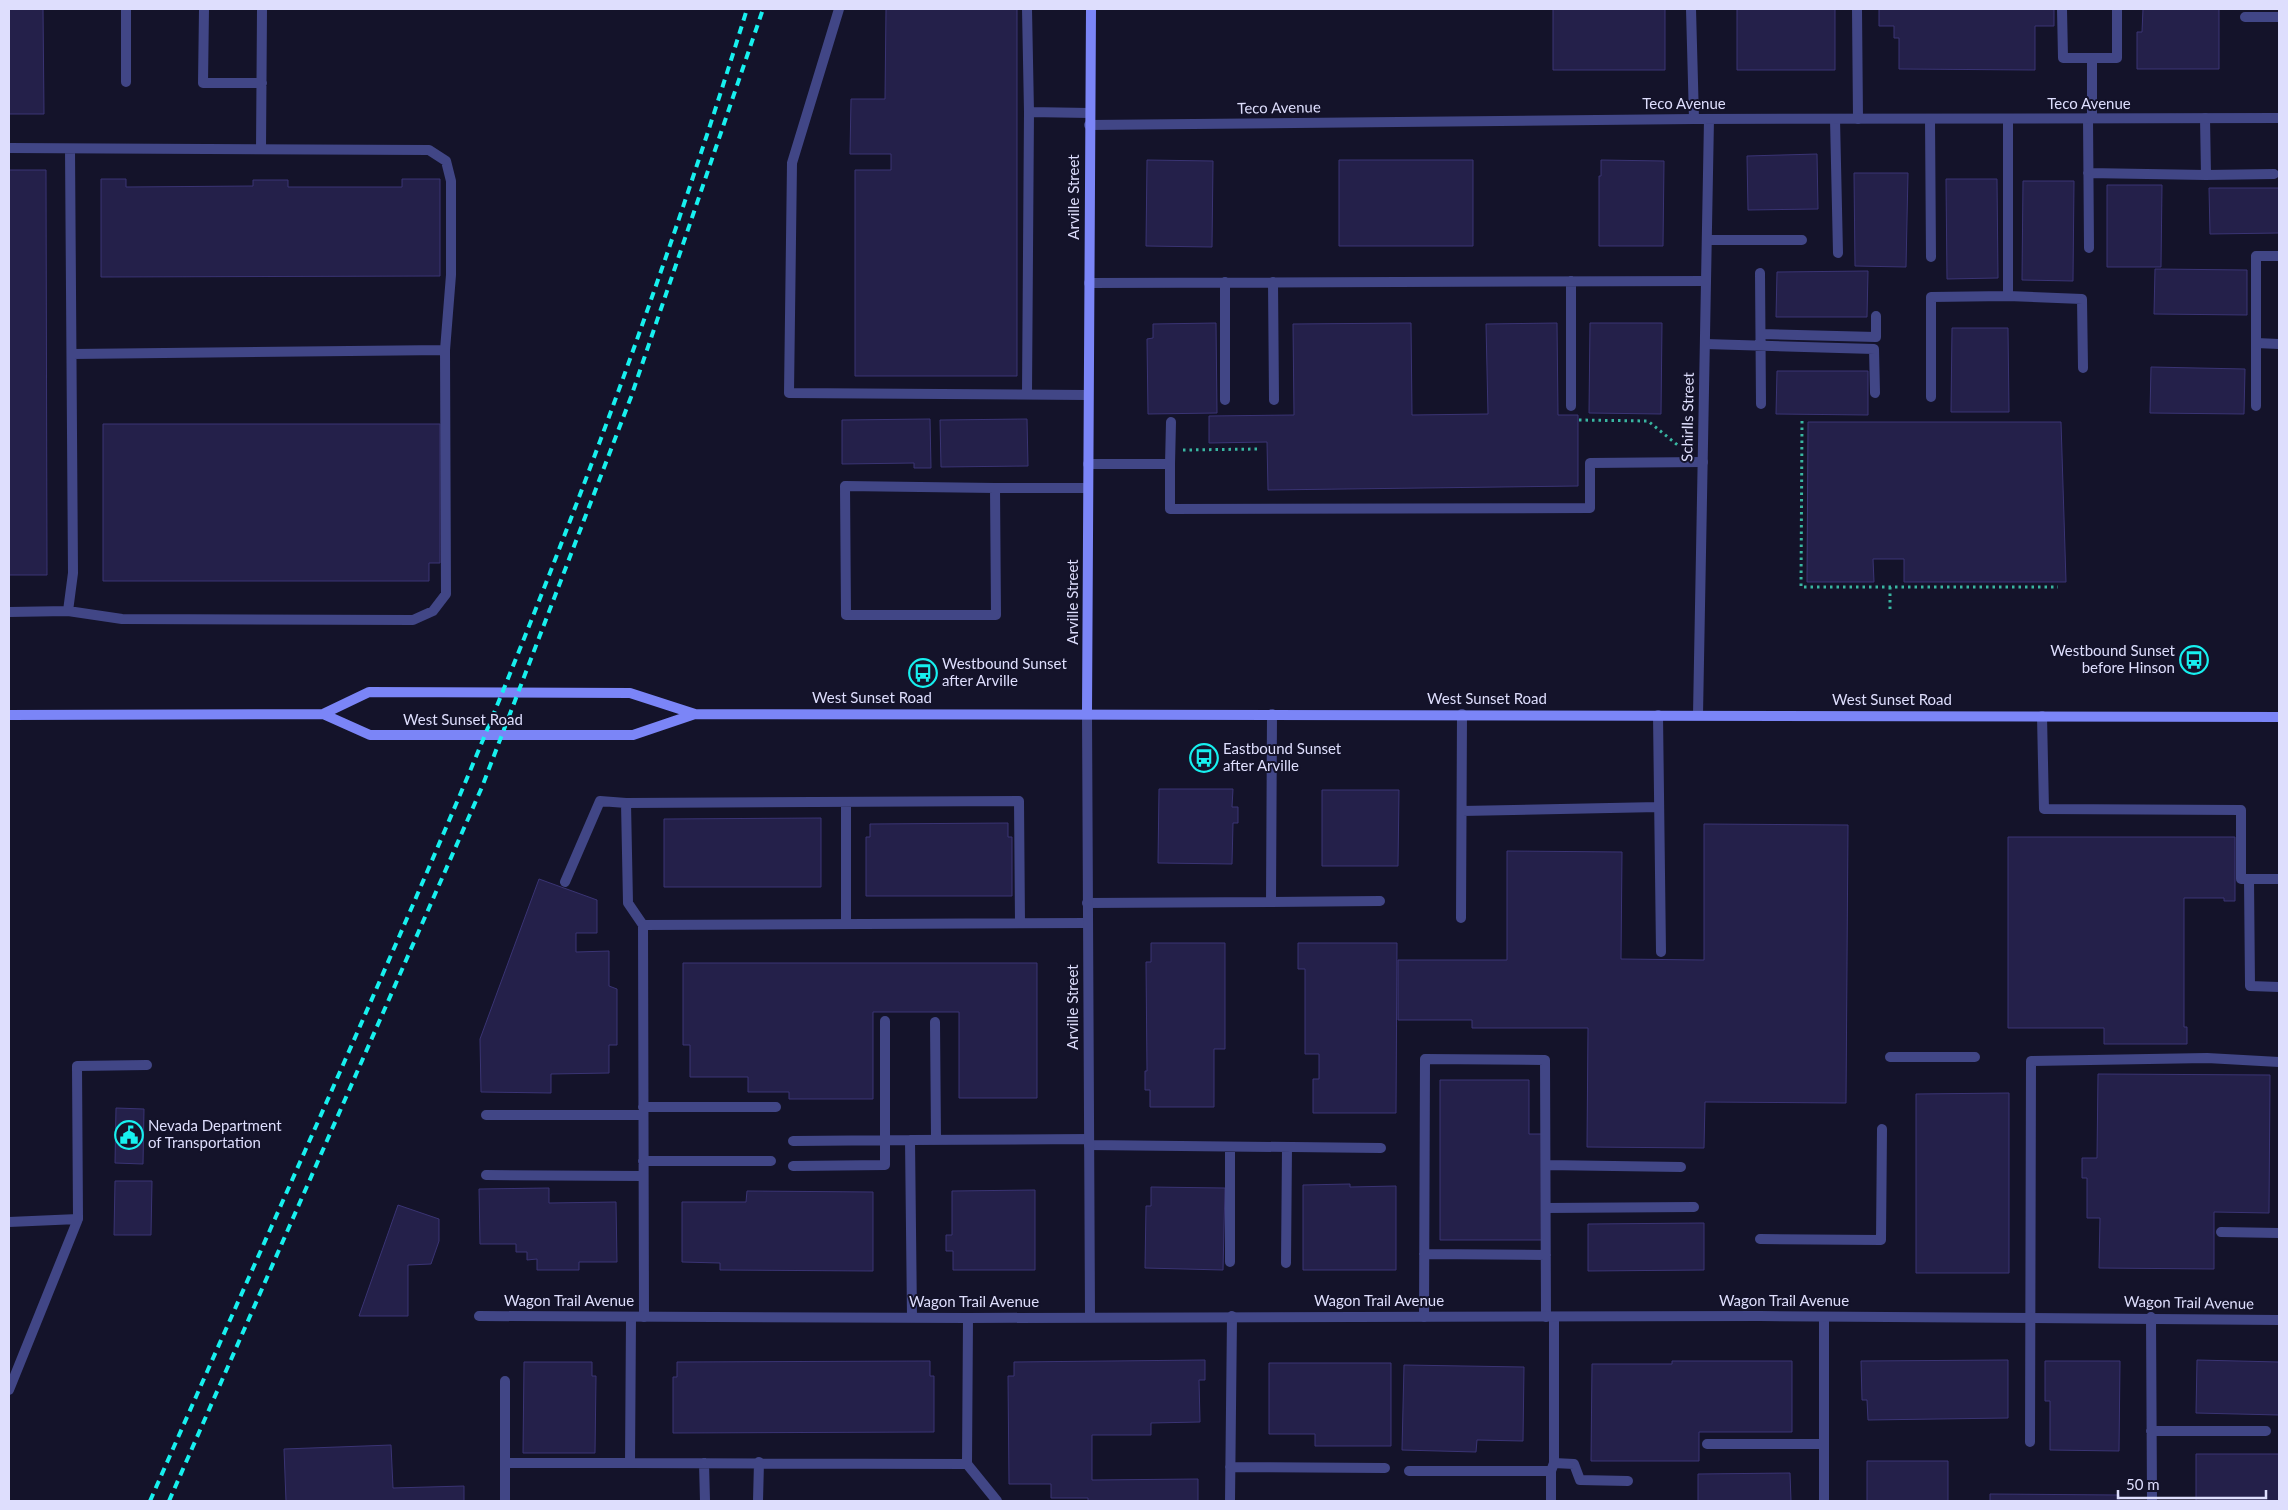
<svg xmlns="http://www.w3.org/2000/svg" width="2288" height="1510" viewBox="0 0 2288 1510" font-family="Lato,sans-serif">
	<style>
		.building { fill: #24204a; stroke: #3a3474 }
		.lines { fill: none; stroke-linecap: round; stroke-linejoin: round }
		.path { stroke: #39b6a1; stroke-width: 3; stroke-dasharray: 2.5 4; stroke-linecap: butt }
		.lane { stroke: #414686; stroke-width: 10 }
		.street { stroke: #414686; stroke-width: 10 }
		.secondary { stroke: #7b85f7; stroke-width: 10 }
		.rail { stroke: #17f0ef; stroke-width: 4; stroke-dasharray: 8 6; stroke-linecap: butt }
		.labels { text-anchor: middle; stroke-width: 4; stroke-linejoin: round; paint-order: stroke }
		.street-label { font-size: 15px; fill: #dedefd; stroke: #14132a }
		.poi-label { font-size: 15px; fill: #dedefd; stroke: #14132a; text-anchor: start }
	</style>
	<rect width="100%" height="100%" fill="#14132a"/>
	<path class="building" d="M 9,9 L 43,9 L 44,114 L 9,114 Z
		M 886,9 L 1017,9 L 1017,376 L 855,376 L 855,170 L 891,170 L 891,154 L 850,154 L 851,99 L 885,99 Z
		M 1553,9 L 1665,9 L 1665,70 L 1553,70 Z
		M 1737,9 L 1835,9 L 1835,70 L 1737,70 Z
		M 1879,9 L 2054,9 L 2054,26 L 2035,26 L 2035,70 L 1899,69 L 1899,38 L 1894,38 L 1894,26 L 1879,26 Z
		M 2143,9 L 2219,9 L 2219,69 L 2137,69 L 2137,32 L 2142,32 Z
		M 1817,154 L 1818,209 L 1748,210 L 1747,156 Z
		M 1147,160 L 1213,161 L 1212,247 L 1146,246 Z
		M 1339,160 L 1473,160 L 1473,246 L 1339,246 Z
		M 1601,160 L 1664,161 L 1663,246 L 1599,246 L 1599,176 L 1601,176 Z
		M 9,170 L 46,170 L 47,575 L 9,575 Z
		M 1854,173 L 1908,173 L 1906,267 L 1855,266 Z
		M 101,179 L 126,179 L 126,187 L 253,186 L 253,180 L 288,180 L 288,187 L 402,187 L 402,179 L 440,179 L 440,276 L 101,277 Z
		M 1946,179 L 1997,179 L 1998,278 L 1947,279 Z
		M 2023,181 L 2074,181 L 2073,281 L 2022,280 Z
		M 2107,185 L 2162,185 L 2161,267 L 2107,267 Z
		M 2209,188 L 2279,188 L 2279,233 L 2210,234 Z
		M 2155,269 L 2247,270 L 2247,315 L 2154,314 Z
		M 1868,271 L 1867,317 L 1776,317 L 1777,272 Z
		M 1216,323 L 1217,413 L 1148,414 L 1147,339 L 1153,338 L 1153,324 Z
		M 1411,323 L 1412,415 L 1488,414 L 1486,324 L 1557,323 L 1558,415 L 1578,415 L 1578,486 L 1268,490 L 1267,442 L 1209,443 L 1209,416 L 1294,415 L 1293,324 Z
		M 1590,323 L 1662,323 L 1661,414 L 1589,413 Z
		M 1952,328 L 2008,328 L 2009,412 L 1951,412 Z
		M 2151,367 L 2245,369 L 2244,414 L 2150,413 Z
		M 1777,371 L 1868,371 L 1868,415 L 1776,414 Z
		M 930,419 L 931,468 L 914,468 L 914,463 L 842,464 L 842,420 Z
		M 1027,419 L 1028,466 L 941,467 L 940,420 Z
		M 1808,422 L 2061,422 L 2066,582 L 1904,582 L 1904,559 L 1873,559 L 1874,582 L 1807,582 Z
		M 103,424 L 440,424 L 440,563 L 429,563 L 429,581 L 103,581 Z
		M 1159,789 L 1233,789 L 1232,807 L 1238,807 L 1238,823 L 1233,823 L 1232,864 L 1158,863 Z
		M 1322,790 L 1399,790 L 1398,866 L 1322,866 Z
		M 821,818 L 821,887 L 664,887 L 664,819 Z
		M 1008,823 L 1008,837 L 1012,837 L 1012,896 L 866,896 L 866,837 L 870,837 L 870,824 Z
		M 1704,824 L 1848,825 L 1846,1103 L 1705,1102 L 1704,1148 L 1587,1147 L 1588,1028 L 1472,1028 L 1472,1020 L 1398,1020 L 1398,960 L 1507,960 L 1507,851 L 1622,852 L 1621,959 L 1704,960 Z
		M 2008,837 L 2235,837 L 2235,901 L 2224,901 L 2224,898 L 2184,898 L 2184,1027 L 2187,1027 L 2187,1044 L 2104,1044 L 2104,1028 L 2008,1028 Z
		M 539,879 L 597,900 L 597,933 L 576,933 L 576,952 L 609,951 L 609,986 L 617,989 L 617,1045 L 609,1045 L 609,1073 L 551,1074 L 551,1093 L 481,1092 L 480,1039 Z
		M 1151,943 L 1225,943 L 1225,1049 L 1214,1049 L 1214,1107 L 1150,1107 L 1150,1090 L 1145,1090 L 1145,1071 L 1147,1071 L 1146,962 L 1151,962 Z
		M 1298,943 L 1397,943 L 1396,1113 L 1313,1113 L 1313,1079 L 1319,1079 L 1319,1054 L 1305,1054 L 1305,969 L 1298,969 Z
		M 683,963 L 1037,963 L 1037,1098 L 959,1098 L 959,1012 L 873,1012 L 873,1099 L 789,1099 L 789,1092 L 748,1092 L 748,1077 L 690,1077 L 690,1045 L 683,1045 Z
		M 2098,1074 L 2270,1075 L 2269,1213 L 2214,1212 L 2214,1269 L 2099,1268 L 2100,1218 L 2087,1218 L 2087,1178 L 2082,1178 L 2082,1158 L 2097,1158 Z
		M 1440,1080 L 1529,1080 L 1529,1134 L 1544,1134 L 1544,1240 L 1440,1240 Z
		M 2009,1093 L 2009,1273 L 1916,1273 L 1916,1094 Z
		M 116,1108 L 144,1109 L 143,1164 L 115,1163 Z
		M 115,1181 L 152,1181 L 151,1235 L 114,1235 Z
		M 1350,1184 L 1350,1187 L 1396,1186 L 1396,1270 L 1303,1270 L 1303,1185 Z
		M 1151,1187 L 1225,1188 L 1223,1270 L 1145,1268 L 1146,1206 L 1151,1206 Z
		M 549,1188 L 549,1203 L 616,1202 L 617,1262 L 579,1262 L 579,1270 L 537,1270 L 537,1259 L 527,1260 L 527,1252 L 516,1252 L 516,1244 L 480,1244 L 479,1189 Z
		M 1035,1190 L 1035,1270 L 953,1270 L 953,1251 L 946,1251 L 946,1235 L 952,1235 L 952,1191 Z
		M 747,1191 L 873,1192 L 873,1271 L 720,1270 L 720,1263 L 682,1262 L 682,1202 L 746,1202 Z
		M 398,1205 L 439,1219 L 439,1241 L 431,1264 L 408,1265 L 408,1316 L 359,1316 Z
		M 1704,1223 L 1704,1270 L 1588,1271 L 1588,1224 Z
		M 1205,1360 L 1205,1380 L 1199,1380 L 1200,1422 L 1151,1423 L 1151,1435 L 1092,1435 L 1092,1480 L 1198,1479 L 1198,1501 L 1088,1501 L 1088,1498 L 1051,1498 L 1051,1484 L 1009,1484 L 1008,1376 L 1014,1376 L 1014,1362 Z
		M 2008,1360 L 2008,1418 L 1868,1420 L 1867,1400 L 1862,1400 L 1861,1361 Z
		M 2197,1360 L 2279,1362 L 2279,1415 L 2196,1413 Z
		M 930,1361 L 930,1376 L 934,1376 L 934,1432 L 673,1433 L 673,1377 L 677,1377 L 677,1362 Z
		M 1672,1361 L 1792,1361 L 1792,1432 L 1699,1432 L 1699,1461 L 1591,1461 L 1592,1364 L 1672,1364 Z
		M 2045,1361 L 2120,1361 L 2119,1451 L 2050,1450 L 2050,1401 L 2045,1401 Z
		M 524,1362 L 592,1362 L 592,1376 L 596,1376 L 595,1453 L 523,1453 Z
		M 1269,1363 L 1391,1363 L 1391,1446 L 1315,1446 L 1315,1434 L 1269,1434 Z
		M 1404,1365 L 1524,1367 L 1523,1441 L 1477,1440 L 1476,1452 L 1402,1450 Z
		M 391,1445 L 393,1488 L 464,1486 L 464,1501 L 286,1501 L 284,1449 Z
		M 2196,1454 L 2279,1454 L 2279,1501 L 2196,1501 Z
		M 1867,1461 L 1948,1461 L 1948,1501 L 1867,1501 Z
		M 1790,1473 L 1791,1501 L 1698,1501 L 1698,1474 Z
		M 1990,1494 L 2119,1495 L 2119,1501 L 1990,1501 Z"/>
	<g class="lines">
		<path class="path" d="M 1579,420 L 1648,421 L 1680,447
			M 1802,421 L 1801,587 L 2058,587
			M 1183,450 L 1258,449
			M 1890,587 L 1890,610"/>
		<path class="lane" d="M 126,9 L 126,82
			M 204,9 L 203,83 L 262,83
			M 839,9 L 792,163 L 789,393 L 1088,395
			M 1691,9 L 1694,119
			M 1857,9 L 1858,119
			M 2062,9 L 2063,58 L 2092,58 L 2092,118
			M 2245,17 L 2279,17
			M 2092,58 L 2117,58 L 2117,9
			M 1029,112 L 1090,113
			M 2088,118 L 2089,248
			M 1835,119 L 1838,253
			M 1930,119 L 1931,257
			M 9,148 L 429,150 L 446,161 L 451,181 L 451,275 L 445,350 L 446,594 L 433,611 L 413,620 L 122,619 L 68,611 L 9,612
			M 261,149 L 262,9
			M 2088,173 L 2206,175 L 2205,118
			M 2206,175 L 2274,174
			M 1707,240 L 1802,240
			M 2279,256 L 2256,256 L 2256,343 L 2279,344
			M 1760,273 L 1761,404
			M 1571,281 L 1571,406
			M 1273,282 L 1274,400
			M 1089,283 L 1706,281
			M 2008,296 L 2082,299 L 2083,368
			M 1761,334 L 1876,337 L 1876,316
			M 1705,344 L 1874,349 L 1875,393
			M 72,354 L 445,350
			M 1027,394 L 1029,112 L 1027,9
			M 1931,397 L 1931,297 L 2008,296 L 2008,119
			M 1225,400 L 1225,282
			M 2256,406 L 2256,343
			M 1088,464 L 1170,464 L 1171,422
			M 1170,464 L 1170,509 L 1590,508 L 1590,463 L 1703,462
			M 995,488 L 845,486 L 846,615 L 996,615 L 995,488 L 1088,488
			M 68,611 L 73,573 L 70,149
			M 1272,714 L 1271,902 L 1380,901
			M 1658,715 L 1661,952
			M 2042,716 L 2044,809 L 2241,810 L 2241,879 L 2279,879
			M 846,802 L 846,924
			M 1462,811 L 1659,807
			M 2249,879 L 2250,986 L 2279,987
			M 565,882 L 600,801 L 626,803
			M 1087,903 L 1271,902
			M 1461,918 L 1462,714
			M 1020,923 L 1019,801 L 626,803 L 628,903 L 643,925 L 1087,923
			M 643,925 L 644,1317
			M 935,1022 L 936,1139
			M 1890,1057 L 1975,1057
			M 643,1107 L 776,1107
			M 486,1115 L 643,1115
			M 793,1141 L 910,1140
			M 1089,1145 L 1381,1148
			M 643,1161 L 771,1161
			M 1546,1165 L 1681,1167
			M 793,1166 L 885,1165 L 885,1021
			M 486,1175 L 643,1176
			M 1546,1208 L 1694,1207
			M 78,1219 L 77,1066 L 147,1065
			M 9,1222 L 78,1219 L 9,1390
			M 2221,1232 L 2279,1233
			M 1760,1239 L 1881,1240 L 1882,1129
			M 1424,1254 L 1546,1255
			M 1230,1262 L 1230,1147
			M 1286,1263 L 1287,1147
			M 912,1317 L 910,1140 L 1089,1139
			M 1424,1317 L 1425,1059 L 1545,1060 L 1546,1317
			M 1824,1317 L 1824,1501
			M 2151,1317 L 2152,1501
			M 505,1381 L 505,1463 L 630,1463 L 631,1317
			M 2151,1431 L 2266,1431
			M 2030,1442 L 2031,1061 L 2207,1058 L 2279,1062
			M 1707,1444 L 1824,1444
			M 505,1463 L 505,1501
			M 630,1463 L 967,1464 L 968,1318
			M 704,1463 L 705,1501
			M 1554,1463 L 1574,1464 L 1580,1480 L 1628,1481
			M 967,1464 L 997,1501
			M 1230,1467 L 1385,1468
			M 1409,1471 L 1551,1471
			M 758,1501 L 759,1462
			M 1230,1501 L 1232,1316
			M 1551,1501 L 1551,1471 L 1554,1463 L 1554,1317"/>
		<path class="street" d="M 1089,125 L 1694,119 L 2279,118
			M 1087,713 L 1090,1316
			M 1698,715 L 1709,119
			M 479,1316 L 968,1318 L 1760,1316 L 2279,1320"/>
		<path class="secondary" d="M 1087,713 L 1091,9
			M 323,714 L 370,735 L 633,735 L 695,714
			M 9,715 L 323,714 L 369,692 L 630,693 L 695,714 L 2279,717"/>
		<path class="rail" d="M 150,1501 C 255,1262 363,1024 465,783 C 571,530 666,271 747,9
			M 169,1501 L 482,787 L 631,397 L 763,9"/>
	</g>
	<defs>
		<symbol id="bus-ring" viewBox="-11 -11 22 22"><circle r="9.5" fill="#14132a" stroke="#17f0ef" stroke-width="1.5"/><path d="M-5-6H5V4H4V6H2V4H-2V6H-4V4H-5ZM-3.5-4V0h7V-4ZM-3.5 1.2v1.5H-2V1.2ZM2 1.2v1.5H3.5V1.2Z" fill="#17f0ef"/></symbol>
		<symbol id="civic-ring" viewBox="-11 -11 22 22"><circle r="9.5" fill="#14132a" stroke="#17f0ef" stroke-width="1.5"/><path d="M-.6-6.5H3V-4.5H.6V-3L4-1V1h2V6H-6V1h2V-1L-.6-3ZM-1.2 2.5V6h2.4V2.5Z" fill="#17f0ef"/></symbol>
	</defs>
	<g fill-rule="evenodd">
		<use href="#bus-ring" x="2178" y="644" width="32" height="32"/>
		<use href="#bus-ring" x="907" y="657" width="32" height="32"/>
		<use href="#bus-ring" x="1188" y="742" width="32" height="32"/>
		<use href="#civic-ring" x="113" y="1119" width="32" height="32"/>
	</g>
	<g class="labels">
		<g class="street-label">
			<text x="1684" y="109">Teco Avenue</text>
			<text x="2089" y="109">Teco Avenue</text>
			<text transform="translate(1279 108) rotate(-1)" y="5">Teco Avenue</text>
			<text transform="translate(1074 197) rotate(-90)" y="5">Arville Street</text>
			<text transform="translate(1688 417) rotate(-89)" y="5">Schirlls Street</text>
			<text transform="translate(1073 602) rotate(-90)" y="5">Arville Street</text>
			<text x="872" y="703">West Sunset Road</text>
			<text x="1487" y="704">West Sunset Road</text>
			<text x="1892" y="705">West Sunset Road</text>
			<text x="463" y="725">West Sunset Road</text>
			<text transform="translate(1073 1007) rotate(-90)" y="5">Arville Street</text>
			<text x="569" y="1306">Wagon Trail Avenue</text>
			<text x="1379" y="1306">Wagon Trail Avenue</text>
			<text x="1784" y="1306">Wagon Trail Avenue</text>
			<text x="974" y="1307">Wagon Trail Avenue</text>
			<text transform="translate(2189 1303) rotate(1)" y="5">Wagon Trail Avenue</text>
		</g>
		<g class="poi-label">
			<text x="2175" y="656" text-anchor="end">Westbound Sunset<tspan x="2175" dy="17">before Hinson</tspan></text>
			<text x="942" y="669">Westbound Sunset<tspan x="942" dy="17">after Arville</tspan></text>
			<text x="1223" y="754">Eastbound Sunset<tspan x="1223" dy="17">after Arville</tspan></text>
			<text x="148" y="1131">Nevada Department<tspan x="148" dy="17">of Transportation</tspan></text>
		</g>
	</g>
	<rect width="2288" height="1510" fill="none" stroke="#dedefd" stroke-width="20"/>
	<path d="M2118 1490v8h148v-8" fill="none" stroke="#dedefd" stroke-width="2.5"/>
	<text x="2126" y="1490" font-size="15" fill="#dedefd" stroke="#14132a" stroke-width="4" paint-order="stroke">50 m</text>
</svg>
